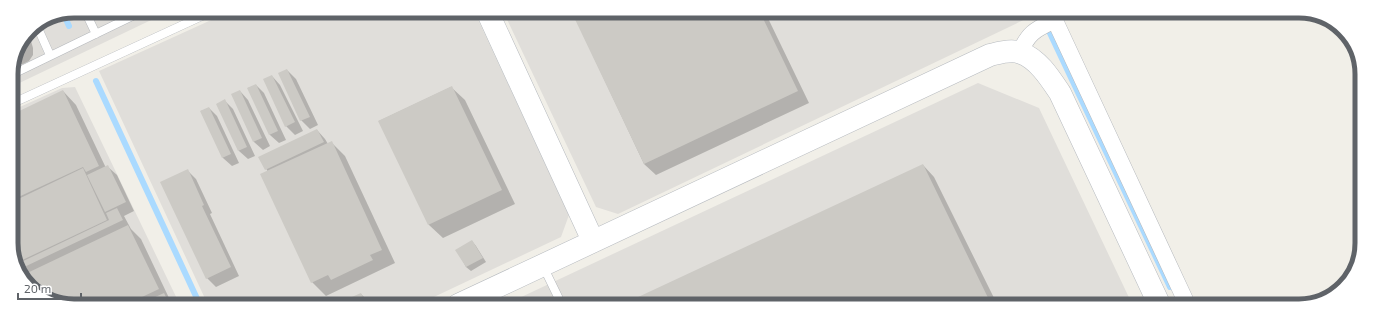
<svg xmlns="http://www.w3.org/2000/svg" width="1373" height="317" viewBox="0 0 1373 317" font-family="'Exo 2',sans-serif">
	<style>
		.industrial { fill: #e0deda }
		.shadow { fill: #0003 }
		.lines { fill: none; stroke-linecap: round; stroke-linejoin: round }
		.stream { stroke: #aadaff; stroke-width: 6 }
		.building { fill: #cccac5 }
		.lane-casing { stroke: #b5b8bc; stroke-width: 9 }
		.street-casing { stroke: #b5b8bc; stroke-width: 17 }
		.secondary-casing { stroke: #b6babf; stroke-width: 23 }
		.lane { stroke: #fff; stroke-width: 8 }
		.street { stroke: #fff; stroke-width: 16 }
		.secondary { stroke: #fff; stroke-width: 22 }
		.rim { fill: none; stroke: #5f6368; stroke-width: 5 }
	</style>
	<rect width="100%" height="100%" fill="#f1efe8"/>
	<path class="industrial" d="M 74,11 L 170,11 L 11,87 L 11,70 L 30,29 Z
		M 231,11 L 474,11 L 569,215 L 561,237 L 417,305 L 208,305 L 99,71 Z
		M 503,11 L 1033,12 L 1034,15 L 618,214 L 596,207 Z
		M 978,83 L 1039,108 L 1133,306 L 504,305 Z
		M 75,87 L 180,305 L 62,305 L 30,288 L 12,255 L 11,111 L 62,88 Z"/>
	<path class="shadow" d="M 572,11 L 765,12 L 809,103 L 656,175 L 644,164 Z
		M 26,37 L 31,41 L 33,48 L 33,55 L 29,61 L 23,64 L 14,64 Z
		M 287,70 L 296,79 L 318,125 L 310,129 L 301,120 Z
		M 272,76 L 280,85 L 303,131 L 295,135 L 286,126 Z
		M 256,85 L 264,93 L 286,140 L 279,143 L 270,135 L 248,88 Z
		M 451,87 L 465,100 L 515,204 L 443,238 L 429,225 L 379,121 Z
		M 63,91 L 76,105 L 106,168 L 108,167 L 117,175 L 134,211 L 124,216 L 131,229 L 141,239 L 170,300 L 175,305 L 62,305 L 30,288 L 12,255 L 11,116 Z
		M 240,91 L 248,100 L 270,146 L 263,150 L 254,142 Z
		M 225,101 L 233,109 L 255,156 L 248,159 L 239,151 L 217,104 Z
		M 209,108 L 217,116 L 239,163 L 232,166 L 223,158 L 201,111 Z
		M 317,130 L 325,139 L 328,144 L 331,142 L 345,156 L 395,263 L 326,296 L 312,282 L 268,172 L 260,157 Z
		M 923,165 L 934,177 L 998,306 L 624,305 Z
		M 187,170 L 196,179 L 212,213 L 210,214 L 239,276 L 216,287 L 207,278 Z
		M 472,241 L 476,246 L 486,262 L 471,271 L 466,267 L 457,250 Z
		M 361,294 L 365,298 L 369,305 L 348,305 L 346,301 Z"/>
	<g class="lines">
		<path class="stream" d="M 1040,12 L 1170,287
			M 64,15 L 69,26
			M 96,81 L 200,305"/>
	</g>
	<path class="building" d="M 571,11 L 760,12 L 798,91 L 644,164 Z
		M 287,69 L 310,117 L 300,121 L 278,73 Z
		M 272,75 L 295,122 L 285,127 L 263,79 Z
		M 256,84 L 278,131 L 269,135 L 247,88 Z
		M 452,86 L 502,190 L 428,225 L 378,121 Z
		M 63,90 L 99,166 L 86,172 L 83,167 L 12,200 L 11,115 Z
		M 240,90 L 262,138 L 253,142 L 231,94 Z
		M 225,99 L 247,147 L 238,151 L 216,104 Z
		M 209,107 L 231,154 L 222,158 L 200,111 Z
		M 317,129 L 324,142 L 265,170 L 258,157 Z
		M 332,141 L 382,250 L 370,255 L 373,260 L 331,280 L 328,275 L 311,283 L 260,174 Z
		M 923,164 L 992,306 L 621,305 Z
		M 108,165 L 126,202 L 105,212 L 87,175 Z
		M 83,168 L 107,220 L 16,263 L 12,255 L 12,202 Z
		M 188,169 L 204,205 L 202,206 L 231,267 L 206,279 L 160,182 Z
		M 117,208 L 123,220 L 20,269 L 17,264 L 109,220 L 106,213 Z
		M 128,225 L 159,289 L 125,305 L 62,305 L 30,288 L 23,275 Z
		M 472,240 L 483,258 L 466,267 L 455,250 Z
		M 164,293 L 170,305 L 138,305 Z
		M 361,293 L 367,305 L 347,305 L 345,300 Z"/>
	<g class="lines">
		<defs>
			<path id="lane" d="M 85,11 L 96,34
				M 37,26 L 50,55
				M 11,75 L 143,11
				M 11,104 L 213,11
				M 543,266 L 562,305"/>
			<path id="street" d="M 1051,12 L 1188,306
				M 1020,52 C 1029,32 1035,30 1055,20"/>
			<path id="secondary" d="M 487,11 L 593,241
				M 458,305 L 990,55 C 999,53 1012,49 1021,53 C 1038,59 1050,78 1060,93 L 1160,306"/>
		</defs>
		<use href="#lane" class="lane-casing"/>
		<use href="#street" class="street-casing"/>
		<use href="#secondary" class="secondary-casing"/>
		<use href="#lane" class="lane"/>
		<use href="#street" class="street"/>
		<use href="#secondary" class="secondary"/>
	</g>
	<path d="M0 0H1373V317H0ZM74 18H1299A56 56 0 0 1 1355 74V243A56 56 0 0 1 1299 299H74A56 56 0 0 1 18 243V74A56 56 0 0 1 74 18Z" fill="#fff" fill-rule="evenodd"/>
	<path class="rim" d="M74 18H1299A56 56 0 0 1 1355 74V243A56 56 0 0 1 1299 299H74A56 56 0 0 1 18 243V74A56 56 0 0 1 74 18Z"/>
	<path d="M18 293v6h63v-6" fill="none" stroke="#5f6368" stroke-width="2"/>
	<text x="24" y="293" font-size="12" fill="#5f6368" stroke="#ffffff" stroke-width="3" paint-order="stroke">20 m</text>
</svg>
